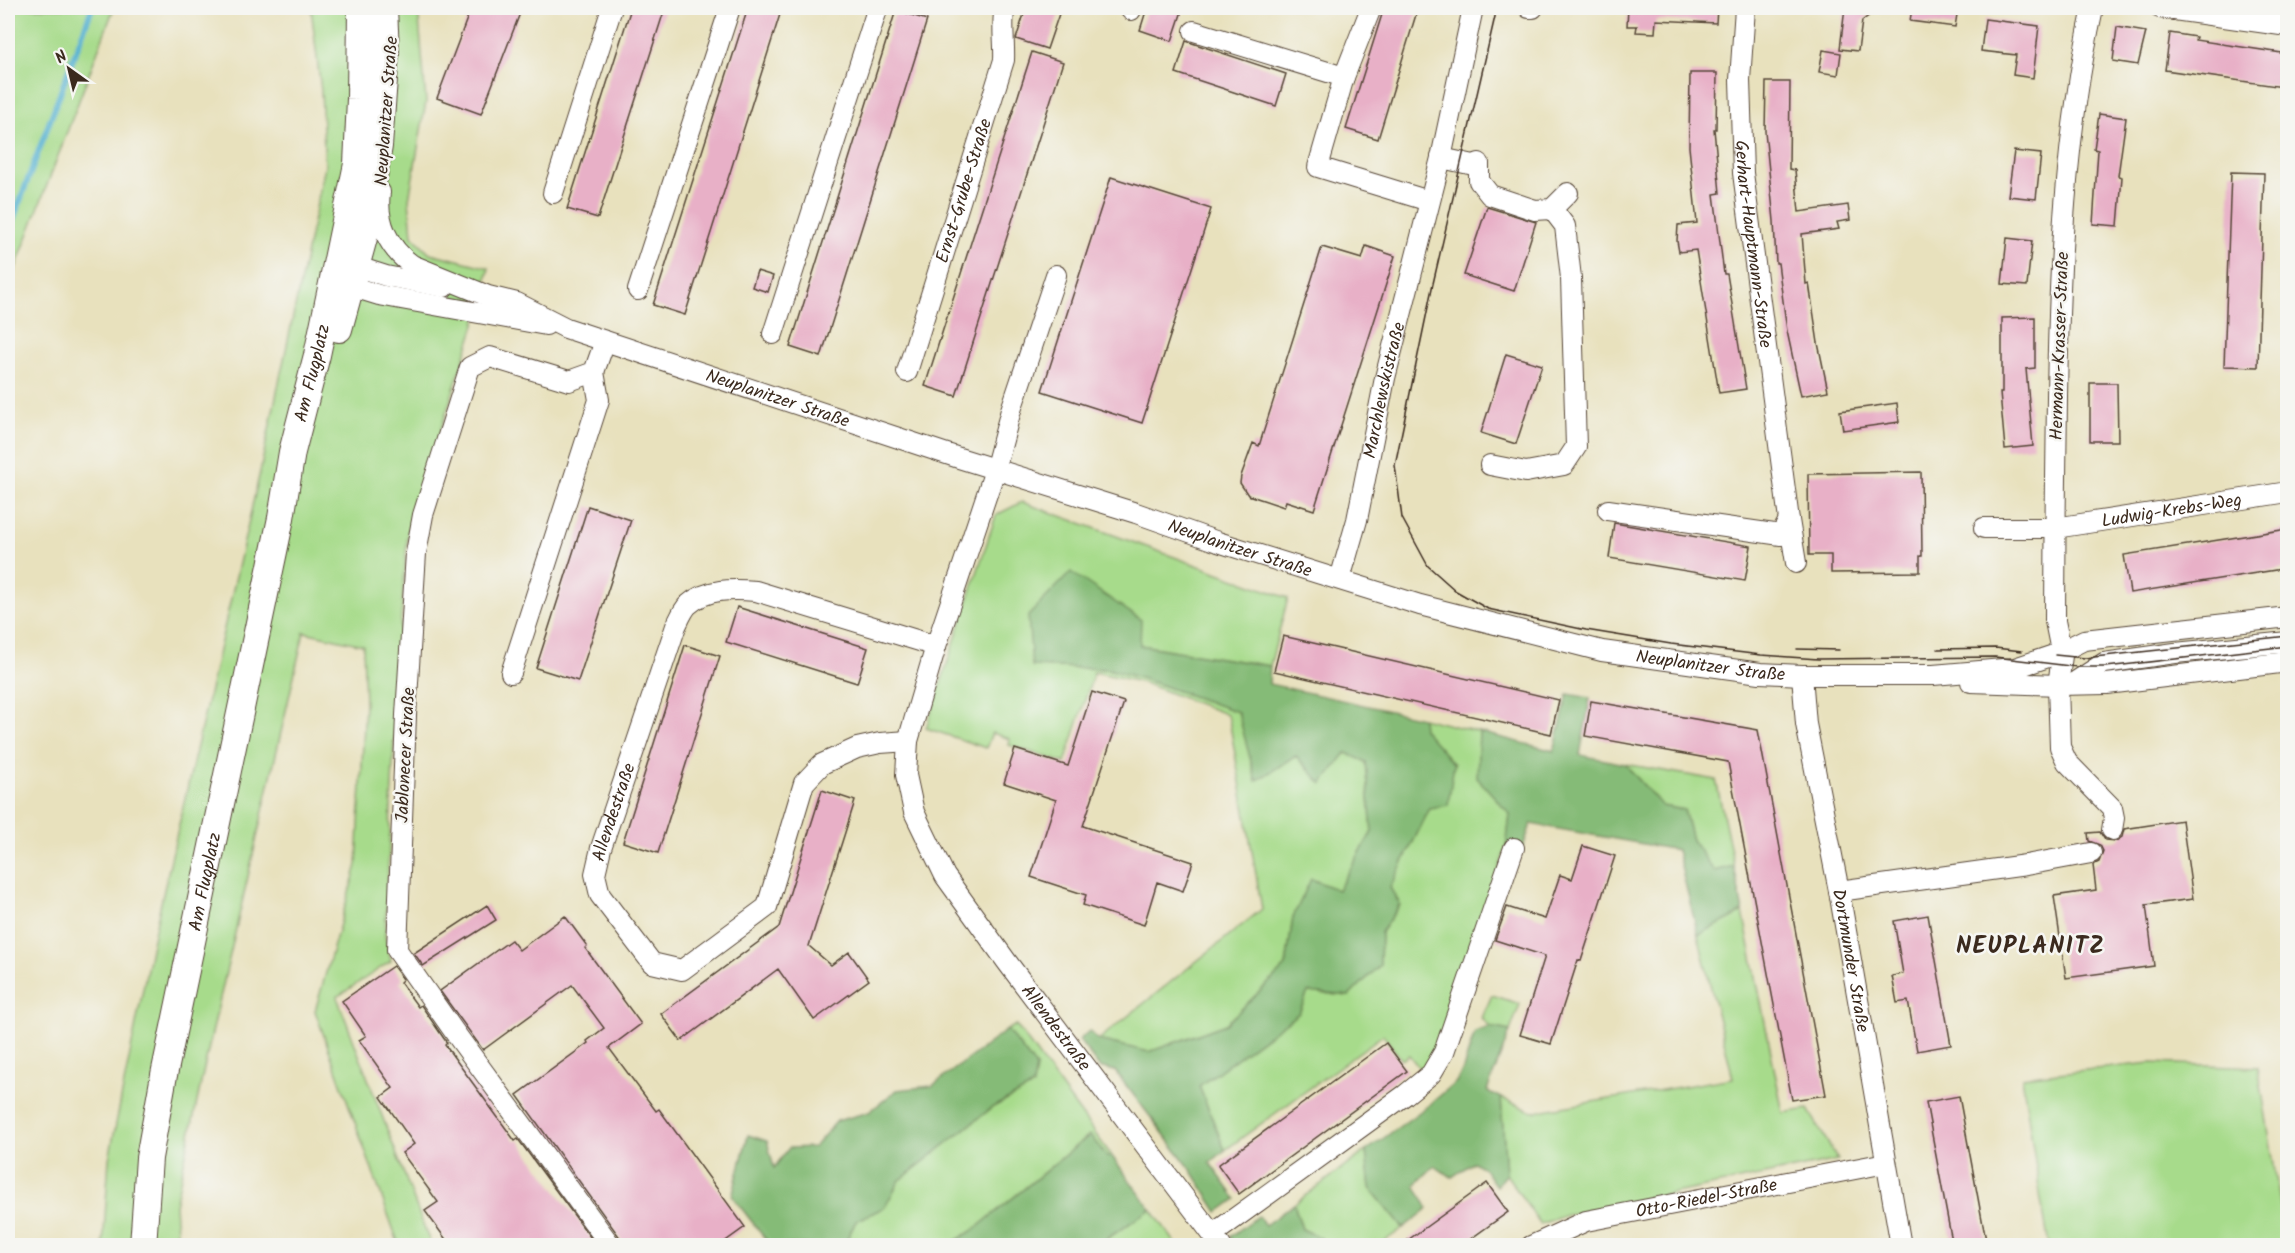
<svg xmlns="http://www.w3.org/2000/svg" width="2295" height="1253" viewBox="0 0 2295 1253" font-family="Kalam,sans-serif">
	<style>
		.green { fill: #a7db8b; stroke: #718254; stroke-width: 1.5 }
		.forest { fill: #85bb77; stroke: #60724a; stroke-width: 1.5 }
		.lines { fill: none; stroke-linecap: round; stroke-linejoin: round }
		.stream { stroke: #52b0d1; stroke-width: 6 }
		.building { fill: #e8b0c7 }
		.minor-casing { stroke: #554536; stroke-width: 22 }
		.major-casing { stroke: #554536; stroke-width: 28 }
		.minor { stroke: #fff; stroke-width: 20 }
		.major { stroke: #fff; stroke-width: 26 }
		.tram { stroke: #3b2a1e; stroke-width: 1.5 }
		.labels { text-anchor: middle; stroke-width: 5; stroke-linejoin: round; paint-order: stroke }
		.street-label { font-size: 18px; fill: #3b2a1e; stroke: #f6f6f2 }
		.district-label { font-size: 24px; font-weight: bold; letter-spacing: 1.5px; fill: #3b2a1e; stroke: #f6f6f2 }
	</style>
	<rect width="100%" height="100%" fill="#f6f6f2"/>
	<filter id="ink" filterUnits="userSpaceOnUse"><feTurbulence type="fractalNoise" baseFrequency=".0167" numOctaves="2"/><feDisplacementMap in="SourceGraphic" scale="12" xChannelSelector="R" yChannelSelector="G"/><feConvolveMatrix kernelMatrix="1 2 1 2 8 2 1 2 1" color-interpolation-filters="sRGB"/></filter>
	<filter id="wash" filterUnits="userSpaceOnUse"><feTurbulence type="fractalNoise" baseFrequency=".008" numOctaves="4" result="noise"/><feDisplacementMap in="SourceGraphic" scale="24" xChannelSelector="R" yChannelSelector="G"/><feGaussianBlur stdDeviation="1.35" result="paint"/><feColorMatrix in="noise" values="0 0 0 0 0 0 0 0 0 0 0 0 0 0 0 0 0 1.4 0 .05"/><feComposite in="paint" operator="in"/></filter>
	<g filter="url(#wash)">
		<rect width="100%" height="100%" fill="#e8e1bd"/>
		<path class="green" d="M 8,8 L 114,8 L 8,288 Z
			M 311,8 L 418,8 L 426,102 L 409,199 L 412,236 L 430,253 L 489,268 L 474,328 L 408,530 L 398,655 L 385,936 L 391,961 L 337,997 L 431,1245 L 399,1245 L 315,1011 L 357,865 L 365,703 L 363,645 L 304,632 L 205,1064 L 175,1205 L 178,1245 L 103,1246 L 109,1159 L 155,929 L 260,472 L 325,166 L 321,91 Z
			M 1022,502 L 1288,598 L 1270,666 L 1140,645 L 1033,666 L 1107,669 L 1141,678 L 1238,712 L 1296,756 L 1346,752 L 1366,762 L 1372,832 L 1338,891 L 1312,879 L 1293,917 L 1286,966 L 1226,1024 L 1149,1052 L 1098,1040 L 1262,909 L 1229,719 L 1226,714 L 1141,682 L 1094,672 L 1065,763 L 1009,745 L 1010,739 L 992,733 L 986,748 L 926,728 L 996,515 Z
			M 1422,718 L 1479,732 L 1478,778 L 1510,814 L 1506,848 L 1437,1052 L 1423,1073 L 1409,1055 L 1402,1060 L 1383,1035 L 1225,1150 L 1199,1086 L 1299,1013 L 1308,992 L 1349,996 L 1380,965 L 1381,932 L 1400,905 L 1390,888 L 1430,808 L 1454,764 L 1422,729 Z
			M 1625,764 L 1716,780 L 1734,866 L 1714,871 L 1692,840 L 1684,810 L 1662,806 Z
			M 1743,912 L 1783,1113 L 1808,1109 L 1838,1160 L 1567,1215 L 1540,1224 L 1506,1174 L 1501,1098 L 1533,1112 L 1733,1078 L 1698,935 Z
			M 1492,995 L 1520,1004 L 1510,1031 L 1490,1027 L 1482,1018 Z
			M 1016,1025 L 1111,1155 L 1108,1158 L 1089,1135 L 975,1229 L 949,1245 L 844,1246 L 856,1221 L 885,1207 L 899,1181 L 993,1107 L 1033,1086 L 1036,1067 L 1007,1030 Z
			M 2151,1063 L 2258,1067 L 2287,1245 L 2049,1245 L 2041,1200 L 2022,1077 Z
			M 1366,1151 L 1370,1188 L 1403,1228 L 1379,1245 L 1321,1245 L 1321,1238 L 1302,1229 L 1294,1204 Z
			M 1151,1209 L 1177,1245 L 1097,1246 Z"/>
		<path class="forest" d="M 1071,572 L 1141,620 L 1140,645 L 1270,666 L 1269,684 L 1422,718 L 1423,729 L 1454,764 L 1448,805 L 1430,808 L 1390,888 L 1400,904 L 1381,932 L 1380,965 L 1349,996 L 1308,992 L 1299,1013 L 1199,1086 L 1225,1150 L 1210,1163 L 1236,1199 L 1218,1212 L 1190,1168 L 1115,1071 L 1099,1067 L 1079,1040 L 1089,1031 L 1098,1040 L 1149,1052 L 1226,1024 L 1286,966 L 1293,917 L 1311,879 L 1338,890 L 1372,832 L 1366,762 L 1346,753 L 1322,784 L 1296,756 L 1256,781 L 1238,712 L 1141,678 L 1108,669 L 1032,666 L 1028,616 Z
			M 1568,694 L 1590,698 L 1580,755 L 1625,764 L 1662,806 L 1684,810 L 1692,840 L 1714,871 L 1734,866 L 1743,912 L 1698,935 L 1677,850 L 1531,824 L 1523,847 L 1506,848 L 1510,814 L 1477,778 L 1479,732 L 1554,751 Z
			M 1490,1027 L 1510,1031 L 1487,1091 L 1501,1098 L 1506,1174 L 1496,1186 L 1484,1169 L 1474,1162 L 1452,1177 L 1434,1166 L 1415,1185 L 1428,1209 L 1403,1228 L 1370,1188 L 1366,1151 L 1429,1105 L 1456,1082 L 1462,1072 L 1475,1032 Z
			M 1007,1030 L 1036,1067 L 1033,1086 L 993,1107 L 899,1181 L 885,1207 L 856,1221 L 844,1245 L 770,1245 L 732,1196 L 748,1135 L 767,1141 L 774,1168 L 789,1148 L 814,1147 L 837,1121 L 869,1112 L 897,1090 L 932,1086 Z
			M 1090,1135 L 1107,1157 L 1111,1155 L 1151,1209 L 1097,1245 L 949,1245 L 975,1229 Z
			M 1294,1204 L 1302,1229 L 1321,1238 L 1321,1245 L 1236,1245 L 1230,1237 L 1258,1216 L 1265,1225 Z"/>
		<g class="lines">
			<path class="stream" d="M 8,233 L 92,8"/>
		</g>
		<g id="blocks">
			<path class="building" d="M 471,8 L 522,8 L 481,114 L 437,98 Z
				M 631,8 L 665,8 L 598,218 L 567,209 Z
				M 748,8 L 782,8 L 685,315 L 653,305 Z
				M 1026,8 L 1061,8 L 1047,49 L 1016,39 Z
				M 1147,8 L 1183,8 L 1172,41 L 1140,30 Z
				M 1384,8 L 1418,8 L 1378,139 L 1346,129 Z
				M 1628,8 L 1717,8 L 1716,23 L 1656,20 L 1655,33 L 1636,32 L 1637,26 L 1627,26 Z
				M 1845,8 L 1879,8 L 1862,21 L 1858,51 L 1840,49 Z
				M 1912,8 L 1958,8 L 1955,27 L 1910,21 Z
				M 896,10 L 927,20 L 821,357 L 790,347 Z
				M 1985,19 L 2039,26 L 2033,78 L 2013,75 L 2016,55 L 1981,51 Z
				M 2117,27 L 2146,32 L 2138,65 L 2113,61 Z
				M 2170,33 L 2196,37 L 2195,40 L 2288,54 L 2283,87 L 2165,70 Z
				M 1186,41 L 1286,74 L 1276,106 L 1176,73 Z
				M 1823,50 L 1841,53 L 1838,75 L 1819,72 Z
				M 1032,52 L 1063,62 L 956,396 L 925,386 Z
				M 1690,73 L 1717,73 L 1716,129 L 1714,129 L 1720,193 L 1714,194 L 1724,274 L 1727,274 L 1746,389 L 1719,393 L 1696,250 L 1679,252 L 1677,241 L 1678,225 L 1697,223 L 1689,147 Z
				M 1766,82 L 1790,82 L 1789,169 L 1795,170 L 1799,212 L 1848,205 L 1850,220 L 1837,222 L 1839,229 L 1802,234 L 1806,284 L 1809,283 L 1818,343 L 1828,391 L 1801,396 L 1787,331 L 1778,263 L 1776,263 L 1774,221 L 1765,131 Z
				M 2099,114 L 2126,118 L 2118,176 L 2122,177 L 2118,226 L 2093,224 L 2098,150 L 2094,149 Z
				M 2014,151 L 2041,154 L 2036,199 L 2008,196 Z
				M 2231,172 L 2264,173 L 2258,367 L 2224,366 Z
				M 1111,177 L 1211,209 L 1142,423 L 1042,391 Z
				M 1487,207 L 1536,222 L 1514,291 L 1464,275 Z
				M 2007,238 L 2032,241 L 2027,286 L 2002,284 Z
				M 1366,246 L 1395,256 L 1314,510 L 1286,501 L 1284,507 L 1248,495 L 1240,483 L 1241,476 L 1253,443 L 1259,446 L 1322,247 L 1362,259 Z
				M 757,271 L 773,276 L 768,292 L 752,287 Z
				M 2035,317 L 2035,368 L 2026,369 L 2033,446 L 2005,449 L 2000,393 L 2002,393 L 2002,318 Z
				M 1506,354 L 1542,365 L 1516,444 L 1481,433 Z
				M 2090,383 L 2117,383 L 2118,441 L 2090,441 Z
				M 1897,403 L 1899,422 L 1843,430 L 1840,411 Z
				M 1921,472 L 1922,556 L 1920,556 L 1920,572 L 1831,573 L 1831,555 L 1809,555 L 1808,474 Z
				M 588,506 L 631,520 L 578,681 L 536,668 Z
				M 1614,523 L 1751,546 L 1745,581 L 1609,558 Z
				M 2288,529 L 2288,568 L 2130,593 L 2124,555 Z
				M 737,607 L 868,648 L 857,683 L 726,642 Z
				M 1283,636 L 1559,700 L 1551,734 L 1274,671 Z
				M 685,645 L 720,656 L 658,853 L 623,842 Z
				M 1092,692 L 1124,702 L 1083,826 L 1193,862 L 1183,891 L 1157,882 L 1144,925 L 1083,905 L 1086,895 L 1031,877 L 1056,800 L 1004,783 L 1015,749 L 1068,766 Z
				M 1591,701 L 1758,730 L 1826,1095 L 1792,1100 L 1728,762 L 1585,736 Z
				M 822,790 L 855,801 L 809,946 L 831,965 L 849,952 L 869,980 L 814,1020 L 778,969 L 681,1041 L 661,1014 L 779,927 Z
				M 2182,820 L 2193,899 L 2146,905 L 2154,966 L 2066,978 L 2054,896 L 2096,890 L 2093,865 L 2099,862 L 2103,851 L 2100,845 L 2089,841 L 2088,833 L 2100,832 L 2105,840 L 2116,841 L 2122,837 L 2124,829 Z
				M 1583,846 L 1615,856 L 1581,961 L 1578,960 L 1551,1044 L 1520,1035 L 1545,956 L 1495,940 L 1507,907 L 1545,919 L 1560,875 L 1572,879 Z
				M 487,905 L 496,920 L 423,966 L 414,953 Z
				M 1928,915 L 1951,1045 L 1917,1051 L 1908,1001 L 1897,1003 L 1892,976 L 1903,974 L 1894,921 Z
				M 565,916 L 587,946 L 585,948 L 641,1024 L 609,1048 L 656,1111 L 659,1109 L 745,1227 L 720,1245 L 623,1245 L 621,1239 L 517,1095 L 588,1043 L 587,1041 L 604,1028 L 572,985 L 483,1050 L 440,991 L 511,940 L 519,950 Z
				M 393,966 L 403,979 L 400,982 L 418,1007 L 421,1005 L 447,1043 L 445,1045 L 461,1067 L 515,1141 L 518,1139 L 596,1245 L 450,1245 L 425,1211 L 438,1202 L 402,1153 L 414,1144 L 381,1097 L 393,1088 L 359,1040 L 366,1036 L 342,1001 Z
				M 1386,1043 L 1407,1071 L 1239,1194 L 1218,1165 Z
				M 1959,1096 L 1983,1225 L 1987,1245 L 1953,1245 L 1950,1231 L 1926,1102 Z
				M 1487,1183 L 1508,1212 L 1462,1245 L 1401,1245 Z"/>
		</g>
	</g>
	<g filter="url(#ink)">
		<use href="#blocks" fill-opacity="0" stroke="#554536" stroke-width="1.5"/>
		<g class="lines">
			<defs>
				<g id="minor">
					<path d="M 1371,8 L 1344,77 L 1318,167 L 1429,201"/>
					<path d="M 1529,8 L 1533,8"/>
					<path id="s1" d="M 1745,8 L 1740,80 L 1743,173 L 1789,520 L 1796,563"/>
					<path d="M 2093,8 C 2065,135 2059,267 2057,397 C 2056,472 2055,546 2055,621 L 2062,656 L 2058,685 L 2060,747 L 2067,762 L 2112,808 L 2114,818 L 2112,830"/>
					<path d="M 2160,8 L 2288,26"/>
					<path d="M 1131,10 L 1132,8"/>
					<path d="M 1194,31 L 1344,77"/>
					<path d="M 1441,158 L 1474,165 L 1479,163 L 1479,181 L 1490,195 L 1535,210 L 1552,209 L 1568,193"/>
					<path id="s2" d="M 380,192 C 376,221 388,248 412,265 L 488,296 L 517,303 L 566,328 L 959,458 L 1136,513 L 1218,542 L 1420,605 L 1602,651 L 1760,673 L 1802,675 L 1933,675 L 2015,668 L 2054,655 L 2084,640 L 2288,617"/>
					<path d="M 553,193 L 612,8"/>
					<path d="M 345,263 L 386,276 L 444,287"/>
					<path id="s3" d="M 1056,275 L 1011,410 L 995,470 L 936,646 L 908,741 L 906,775 L 914,812 L 945,876 L 1007,962 L 1221,1246"/>
					<path d="M 337,282 L 379,295 L 546,325"/>
					<path d="M 638,290 L 730,8"/>
					<path d="M 773,334 L 876,13 L 874,8"/>
					<path d="M 605,341 L 594,372 L 569,381 L 490,357 L 470,367 L 423,515 L 416,553 L 406,715 L 397,950 L 458,1037 L 611,1246"/>
					<path id="s4" d="M 907,372 L 1004,60 C 1005,45 1001,20 1005,8"/>
					<path d="M 1490,465 L 1526,472 L 1564,465 L 1576,447 L 1571,278 L 1565,226 L 1552,209"/>
					<path d="M 1608,510 L 1781,535 L 1789,520"/>
					<path id="s5" d="M 1984,528 L 2055,528 L 2288,492"/>
					<path id="s6" d="M 1340,579 L 1357,520 L 1385,378 L 1441,158 L 1473,8"/>
					<path d="M 511,673 L 599,400 L 594,372"/>
					<path id="s7" d="M 1802,675 L 1806,724 L 1839,891 L 1901,1246"/>
					<path d="M 1971,682 L 2058,685 L 2107,684 L 2288,662"/>
					<path d="M 2072,684 L 2104,663 L 2175,653 L 2288,642"/>
					<path id="s8" d="M 908,741 L 880,743 L 857,748 L 822,764 L 804,783 L 767,907 L 682,970 L 652,963 L 600,895 L 595,874 L 601,848 L 676,626 C 679,620 683,610 688,605 C 707,588 733,589 756,591 L 936,646"/>
					<path d="M 1839,891 L 2026,865 L 2091,853"/>
					<path d="M 1213,1234 L 1405,1095 L 1431,1074 L 1444,1052 L 1514,848"/>
					<path id="s9" d="M 1531,1246 L 1586,1221 L 1886,1163"/>
				</g>
				<g id="major">
					<path d="M 339,329 L 364,238 L 379,146 L 386,52 L 384,8"/>
					<path id="s10" d="M 143,1246 L 149,1158 L 164,1075 L 281,518 L 292,452 L 317,355 L 357,164 L 360,99 L 361,8"/>
				</g>
			</defs>
			<use href="#minor" class="minor-casing"/>
			<use href="#major" class="major-casing"/>
			<use href="#minor" class="minor"/>
			<use href="#major" class="major"/>
			<path class="tram" d="M 1497,8 L 1432,288 L 1395,465 L 1402,518 L 1428,566 L 1456,591 L 1488,609 L 1586,630 L 1671,644 L 1761,655 L 1818,659 L 1995,657 L 2078,667 L 2106,667 L 2288,646
				M 1797,649 L 1839,650
				M 1938,649 L 1995,648 L 2022,651
				M 2055,655 L 2085,658 L 2288,636"/>
		</g>
	</g>
	<g class="labels">
		<g class="street-label">
			<text transform="translate(386 111) rotate(-86)" y="6">Neuplanitzer Straße</text>
			<text dy="6" stroke="none"><textPath href="#s4" startOffset="190">Ernst-Grube-Straße</textPath></text>
			<text dy="6" stroke="none"><textPath href="#s1" startOffset="237">Gerhart-Hauptmann-Straße</textPath></text>
			<text transform="translate(2059 346) rotate(-88)" y="6">Hermann-Krasser-Straße</text>
			<text dy="6" stroke="none"><textPath href="#s10" startOffset="890">Am Flugplatz</textPath></text>
			<text dy="6" stroke="none"><textPath href="#s6" startOffset="194">Marchlewskistraße</textPath></text>
			<text dy="6" stroke="none"><textPath href="#s2" startOffset="474">Neuplanitzer Straße</textPath></text>
			<text dy="6" stroke="none"><textPath href="#s5" startOffset="189">Ludwig-Krebs-Weg</textPath></text>
			<text dy="6" stroke="none"><textPath href="#s2" startOffset="960">Neuplanitzer Straße</textPath></text>
			<text dy="6" stroke="none"><textPath href="#s2" startOffset="1446">Neuplanitzer Straße</textPath></text>
			<text transform="translate(405 755) rotate(-87)" y="6">Jablonecer Straße</text>
			<text dy="6" stroke="none"><textPath href="#s8" startOffset="554">Allendestraße</textPath></text>
			<text dy="6" stroke="none"><textPath href="#s10" startOffset="370">Am Flugplatz</textPath></text>
			<text dy="6" stroke="none"><textPath href="#s7" startOffset="290">Dortmunder Straße</textPath></text>
			<text dy="6" stroke="none"><textPath href="#s3" startOffset="820">Allendestraße</textPath></text>
			<text dy="6" stroke="none"><textPath href="#s9" startOffset="183">Otto-Riedel-Straße</textPath></text>
		</g>
		<g class="district-label">
			<text x="2031" y="953">NEUPLANITZ</text>
		</g>
	</g>
	<rect width="2295" height="1253" fill="none" stroke="#f6f6f2" stroke-width="30"/>
	<g transform="translate(69 69) rotate(326)" stroke="#f6f6f2" stroke-width="4.5" paint-order="stroke">
	<path d="M0-4.5L10 22L0 15L-10 22Z" fill="#3b2a1e"/>
	<text y="-9" font-size="16" font-weight="bold" text-anchor="middle" fill="#3b2a1e">N</text>
	</g>
</svg>
